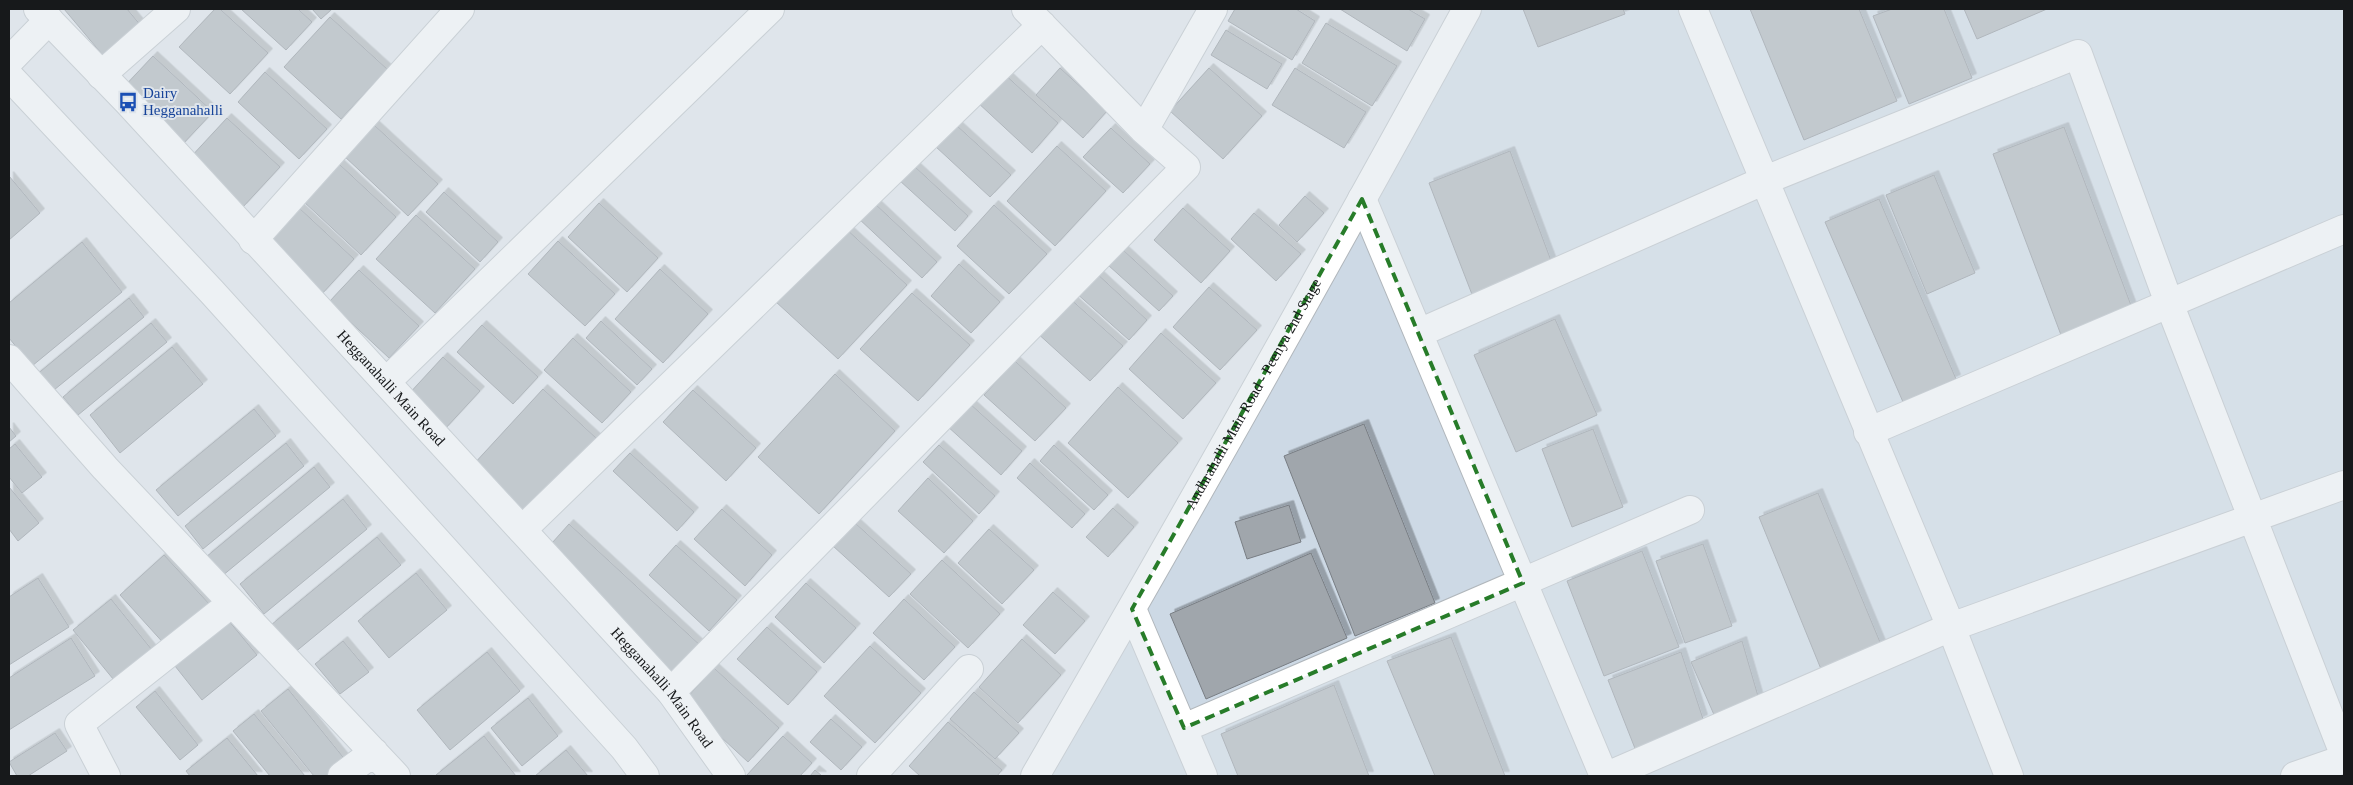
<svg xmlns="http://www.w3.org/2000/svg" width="2353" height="785" viewBox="0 0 2353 785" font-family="'Times New Roman',serif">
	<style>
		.built { fill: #cdd9e5 }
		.building { fill: #a0a6ac; stroke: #797e84; filter: url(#shadow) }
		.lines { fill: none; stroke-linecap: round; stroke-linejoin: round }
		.street-casing { stroke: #b1b7bc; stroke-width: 30 }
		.secondary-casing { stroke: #b1b7bc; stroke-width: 30 }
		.street { stroke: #fff; stroke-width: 28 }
		.secondary { stroke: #fff; stroke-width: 28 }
		.marked { fill: none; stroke: #277c29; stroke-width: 4; stroke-dasharray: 10 6; stroke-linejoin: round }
		.labels { text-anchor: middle; stroke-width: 4; stroke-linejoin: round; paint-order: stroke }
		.transit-label { font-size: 15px; fill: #164399; stroke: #dfe5eb; text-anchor: start }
		.street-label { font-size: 15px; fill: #17191b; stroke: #dfe5eb }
	</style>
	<defs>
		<filter id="shadow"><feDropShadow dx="4.5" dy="-4.5" stdDeviation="0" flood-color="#0004"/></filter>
	</defs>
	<rect width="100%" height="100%" fill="#dfe5eb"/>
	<path class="built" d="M 1470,9 L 2344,9 L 2344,776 L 1043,776 Z"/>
	<path class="building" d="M 64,9 L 127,9 L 142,27 L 106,59 Z
		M 215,9 L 220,9 L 268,53 L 230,94 L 179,47 Z
		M 241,9 L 298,9 L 312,22 L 286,50 Z
		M 312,9 L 332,9 L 321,19 Z
		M 1235,9 L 1296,9 L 1315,21 L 1292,60 L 1228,21 Z
		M 1340,9 L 1408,9 L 1425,19 L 1407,51 Z
		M 1523,9 L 1623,9 L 1625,14 L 1538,47 Z
		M 1750,9 L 1859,9 L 1897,101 L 1804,140 Z
		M 1892,9 L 1944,9 L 1972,78 L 1909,104 L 1873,16 Z
		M 1964,9 L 2047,9 L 1977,39 Z
		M 330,17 L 387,69 L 341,119 L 284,67 Z
		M 1326,23 L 1397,66 L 1372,106 L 1302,63 Z
		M 1226,30 L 1282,64 L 1267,89 L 1211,55 Z
		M 153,56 L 213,112 L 181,146 L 121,90 Z
		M 1060,68 L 1107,111 L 1083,138 L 1036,95 Z
		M 1209,68 L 1262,116 L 1223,159 L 1170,111 Z
		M 1295,68 L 1366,112 L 1344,148 L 1272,105 Z
		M 265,72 L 327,129 L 299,159 L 238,102 Z
		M 1002,72 L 1058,123 L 1032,153 L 976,101 Z
		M 227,118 L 280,167 L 242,208 L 189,159 Z
		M 373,124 L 438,184 L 408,216 L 343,155 Z
		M 955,124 L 1011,175 L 990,197 L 935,146 Z
		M 2064,127 L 2132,308 L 2061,335 L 1993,154 Z
		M 1111,128 L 1150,164 L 1123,193 L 1083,157 Z
		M 1057,146 L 1106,191 L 1055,246 L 1007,201 Z
		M 1510,151 L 1553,266 L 1473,297 L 1429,183 Z
		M 338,163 L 396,217 L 361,255 L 303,201 Z
		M 913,165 L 968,216 L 955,231 L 899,180 Z
		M 1934,175 L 1975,273 L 1927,294 L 1886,195 Z
		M 9,176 L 40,213 L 9,240 Z
		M 444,192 L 498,242 L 480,262 L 426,212 Z
		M 1305,196 L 1324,213 L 1297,242 L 1279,225 Z
		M 1879,199 L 1956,379 L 1903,402 L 1825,222 Z
		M 872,201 L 937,262 L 922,278 L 857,217 Z
		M 599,203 L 658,258 L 627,292 L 568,237 Z
		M 994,205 L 1047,254 L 1009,294 L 957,246 Z
		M 297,206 L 354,259 L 321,295 L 264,242 Z
		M 1183,208 L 1230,251 L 1201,283 L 1154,240 Z
		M 1254,213 L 1301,254 L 1276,281 L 1231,239 Z
		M 416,215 L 475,269 L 435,313 L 376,259 Z
		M 844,227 L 907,285 L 838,359 L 775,301 Z
		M 558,241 L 615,294 L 585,326 L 528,274 Z
		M 82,242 L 122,292 L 32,366 L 9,338 L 9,303 Z
		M 1122,249 L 1173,296 L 1159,311 L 1108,265 Z
		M 959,264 L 1000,302 L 971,333 L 931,296 Z
		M 660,269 L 708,314 L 663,363 L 615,319 Z
		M 359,270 L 419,326 L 389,358 L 329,302 Z
		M 1094,271 L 1147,320 L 1129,340 L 1075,292 Z
		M 1209,287 L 1257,330 L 1220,370 L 1173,327 Z
		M 912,293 L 970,345 L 918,401 L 860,349 Z
		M 1067,296 L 1123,346 L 1090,381 L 1035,331 Z
		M 129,298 L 144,317 L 49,394 L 35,376 Z
		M 1555,319 L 1597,415 L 1516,452 L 1474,355 Z
		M 601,321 L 652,369 L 637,385 L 586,338 Z
		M 151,323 L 167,342 L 78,415 L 63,397 Z
		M 482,325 L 538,377 L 513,404 L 457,352 Z
		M 1161,333 L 1216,383 L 1183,419 L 1129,369 Z
		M 573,338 L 631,392 L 602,423 L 544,370 Z
		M 172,347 L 203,384 L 120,453 L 90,415 Z
		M 443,357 L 480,391 L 444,430 L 407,396 Z
		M 1015,361 L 1066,408 L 1035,441 L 984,395 Z
		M 835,374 L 895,431 L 819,514 L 758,457 Z
		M 1118,387 L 1178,443 L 1128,498 L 1068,443 Z
		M 543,389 L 596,438 L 525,514 L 473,465 Z
		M 693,390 L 756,448 L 726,481 L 663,422 Z
		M 968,402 L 1022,451 L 1001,475 L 946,425 Z
		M 254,409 L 276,436 L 178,516 L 156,490 Z
		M 1364,424 L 1435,603 L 1355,636 L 1284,456 Z
		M 9,427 L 16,436 L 9,442 Z
		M 1593,429 L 1623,507 L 1572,527 L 1542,449 Z
		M 286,443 L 304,466 L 203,549 L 185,526 Z
		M 15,444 L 42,477 L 22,493 L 9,477 L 9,449 Z
		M 939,445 L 995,496 L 979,514 L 923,462 Z
		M 1054,445 L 1108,495 L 1094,510 L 1040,461 Z
		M 630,453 L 694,512 L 677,531 L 613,471 Z
		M 1030,463 L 1085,514 L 1072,528 L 1017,478 Z
		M 314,467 L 330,487 L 222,576 L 206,557 Z
		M 928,478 L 973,521 L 944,553 L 898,511 Z
		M 9,487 L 39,523 L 18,541 L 9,529 Z
		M 1818,493 L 1882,647 L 1823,674 L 1759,517 Z
		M 343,499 L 367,529 L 264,614 L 240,584 Z
		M 1289,505 L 1301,542 L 1247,559 L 1235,522 Z
		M 1113,508 L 1134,527 L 1108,557 L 1086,537 Z
		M 722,509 L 772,555 L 745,586 L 694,539 Z
		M 854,522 L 911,574 L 889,597 L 833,546 Z
		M 569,524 L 702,647 L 676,675 L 544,552 Z
		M 989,529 L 1034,570 L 1002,604 L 958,563 Z
		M 377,537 L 401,565 L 294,653 L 271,625 Z
		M 1703,544 L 1732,626 L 1685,643 L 1656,561 Z
		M 676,545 L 737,600 L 709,631 L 649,575 Z
		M 1642,551 L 1679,647 L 1604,676 L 1567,581 Z
		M 1311,553 L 1347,638 L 1206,699 L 1170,614 Z
		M 164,555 L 212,607 L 167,647 L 120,595 Z
		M 942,560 L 1000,614 L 968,648 L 910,594 Z
		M 416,573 L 447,610 L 389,658 L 358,621 Z
		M 38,578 L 69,627 L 9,665 L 9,597 Z
		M 806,583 L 856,628 L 824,663 L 775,617 Z
		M 1053,592 L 1085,621 L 1055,654 L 1023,625 Z
		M 111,599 L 156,655 L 118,685 L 73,630 Z
		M 904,599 L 955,647 L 924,680 L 873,633 Z
		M 229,621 L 257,655 L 202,700 L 175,666 Z
		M 767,627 L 817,672 L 788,705 L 737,659 Z
		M 1451,637 L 1505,776 L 1435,776 L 1387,661 Z
		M 71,638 L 95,676 L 9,730 L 9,678 Z
		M 1022,639 L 1061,675 L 1018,723 L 979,687 Z
		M 343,641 L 369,672 L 340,694 L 315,664 Z
		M 1742,641 L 1760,703 L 1715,717 L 1691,662 Z
		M 870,646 L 921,693 L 875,743 L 824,696 Z
		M 487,652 L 520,691 L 450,750 L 417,710 Z
		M 1681,652 L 1703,719 L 1636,751 L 1608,680 Z
		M 714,668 L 779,728 L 748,762 L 683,702 Z
		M 1334,685 L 1369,776 L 1238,776 L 1221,734 Z
		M 288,689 L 347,762 L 330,776 L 314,776 L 261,711 Z
		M 155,691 L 198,745 L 180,760 L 136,707 Z
		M 974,692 L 1019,733 L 995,759 L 950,719 Z
		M 528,698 L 558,736 L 522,766 L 491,728 Z
		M 254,714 L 305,776 L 270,776 L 233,731 Z
		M 831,719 L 862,747 L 841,770 L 810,742 Z
		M 948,722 L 1002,770 L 997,776 L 920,776 L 909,766 Z
		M 55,733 L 67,751 L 28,776 L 17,776 L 9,762 Z
		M 484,736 L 516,776 L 437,776 L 436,775 Z
		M 783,736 L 812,763 L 800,776 L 746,776 Z
		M 227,738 L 258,776 L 190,776 L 186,771 Z
		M 566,750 L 588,776 L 535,776 Z
		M 815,770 L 822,776 L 810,776 Z"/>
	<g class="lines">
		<defs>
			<path id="street" d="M 1693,9 L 1951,627 L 2009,776
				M 9,61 L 49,20
				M 101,75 L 176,9
				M 1144,130 L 1213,9
				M 1362,199 L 1604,776
				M 253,240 L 460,9
				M 1419,333 L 1763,181 L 2078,54 L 2169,303 L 2344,754
				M 9,359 L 105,468 L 396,776
				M 386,382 L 770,9
				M 1868,432 L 2344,229
				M 522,530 L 1042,25
				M 1132,609 L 1203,776
				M 671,692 L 1186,167 L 1144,130 L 1026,9
				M 1184,728 L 1690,510
				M 106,776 L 79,724 L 232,603
				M 342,776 L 374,752
				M 871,776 L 969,669
				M 1607,776 L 1951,627 L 2344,485
				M 2295,776 L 2344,759"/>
			<g id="secondary">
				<path id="s1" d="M 38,9 L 128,102 L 671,692 L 731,776"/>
				<path d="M 9,76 L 212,292 L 624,748 L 645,776"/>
				<path id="s2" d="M 1035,776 C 1182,523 1326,266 1467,9"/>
			</g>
		</defs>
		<use href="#street" class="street-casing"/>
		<use href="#secondary" class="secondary-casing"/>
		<use href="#street" class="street"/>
		<use href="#secondary" class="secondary"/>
	</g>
	<path d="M0 0H2353V785H0ZM 1362,199 L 1523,583 L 1184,728 L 1132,609 Z" fill="#dfe5eb" fill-opacity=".55" fill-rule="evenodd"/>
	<path class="marked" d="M 1362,199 L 1523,583 L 1184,728 L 1132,609 Z"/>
	<defs>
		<symbol id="bus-bare" viewBox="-9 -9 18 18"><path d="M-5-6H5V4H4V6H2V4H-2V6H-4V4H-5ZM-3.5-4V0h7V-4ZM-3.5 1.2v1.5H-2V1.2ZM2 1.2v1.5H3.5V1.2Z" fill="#1a4fb4" stroke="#dfe5eb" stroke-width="2.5" paint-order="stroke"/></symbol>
	</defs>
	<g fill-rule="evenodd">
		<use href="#bus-bare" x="114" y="88" width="28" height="28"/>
	</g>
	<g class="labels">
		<g class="transit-label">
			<text x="143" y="98">Dairy<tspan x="143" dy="17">Hegganahalli</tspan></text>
		</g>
		<g class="street-label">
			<text dy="5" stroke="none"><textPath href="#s1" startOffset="518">Hegganahalli Main Road</textPath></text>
			<text dy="5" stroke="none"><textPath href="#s2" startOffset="440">Andhrahalli Main Road - Peenya 2nd Stage</textPath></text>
			<text dy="5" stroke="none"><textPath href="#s1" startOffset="922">Hegganahalli Main Road</textPath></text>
		</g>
	</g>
	<rect width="2353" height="785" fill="none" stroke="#17191b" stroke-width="20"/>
</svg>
